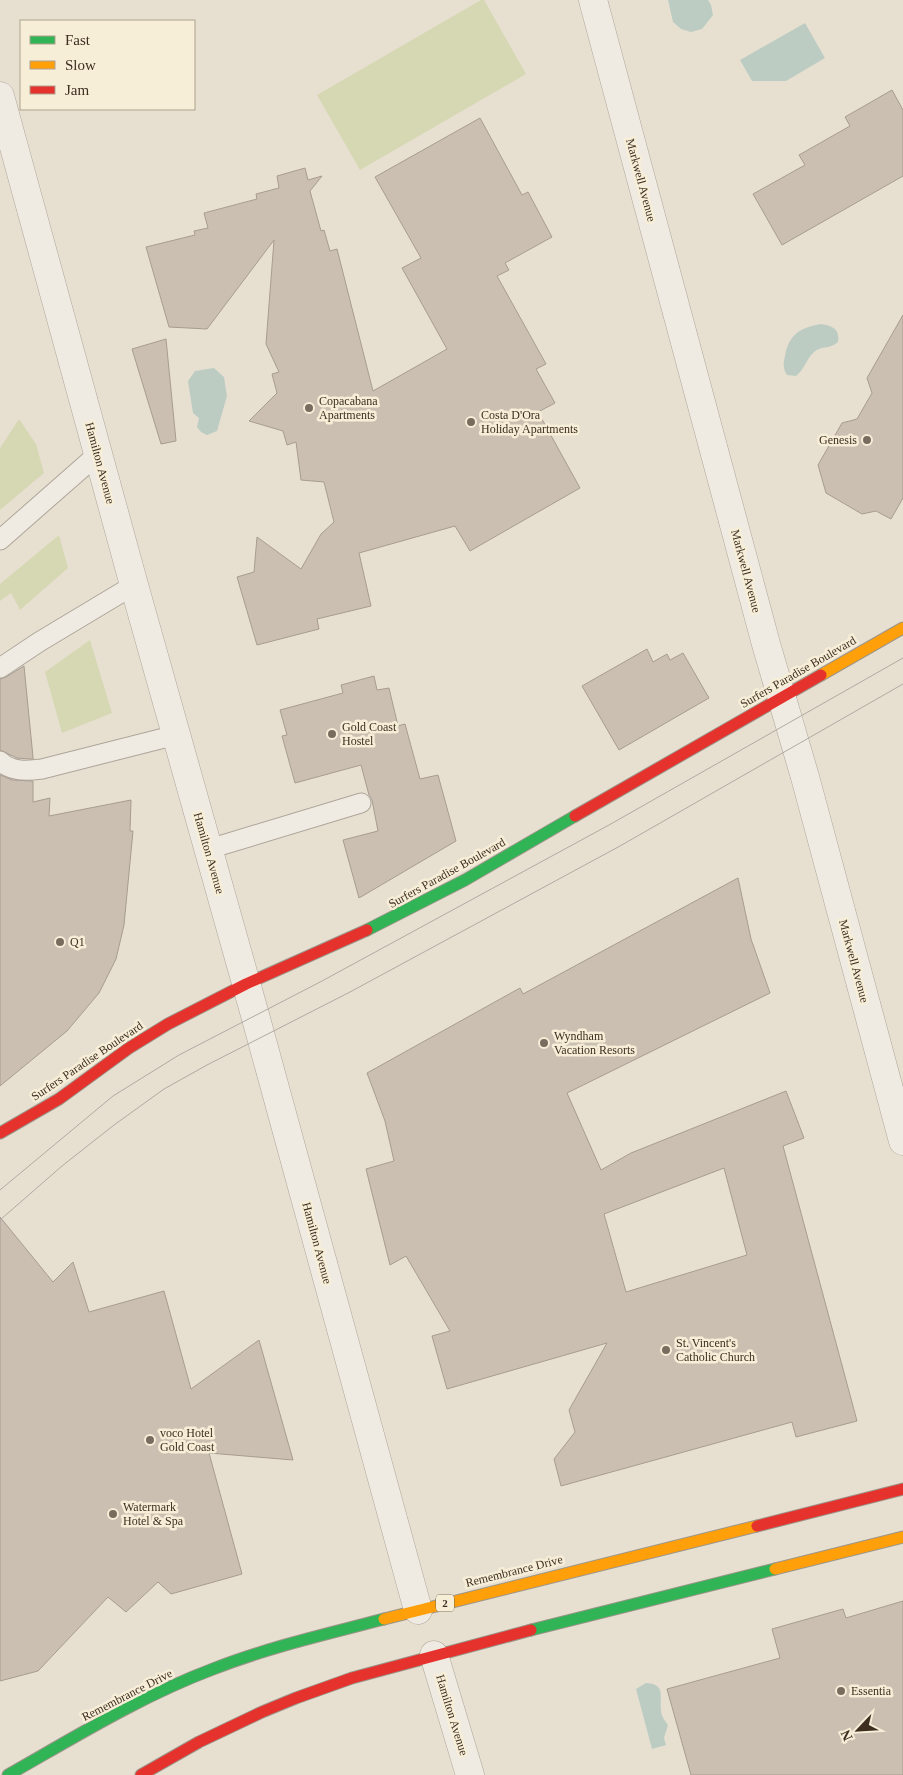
<svg xmlns="http://www.w3.org/2000/svg" width="903" height="1775" viewBox="0 0 903 1775" font-family="'Times New Roman',serif">
	<style>
		.green { fill: #d6d7b3 }
		.water { fill: #bcccc2 }
		.building { fill: #cbbfb2; stroke: #a89c90; fill-rule: evenodd }
		.lines { fill: none; stroke-linecap: round; stroke-linejoin: round }
		.lane-casing { stroke: #ada599; stroke-width: 21 }
		.street-casing { stroke: #ada599; stroke-width: 29 }
		.fast-casing { stroke: #9c958a; stroke-width: 13 }
		.slow-casing { stroke: #9c958a; stroke-width: 13 }
		.jam-casing { stroke: #9c958a; stroke-width: 13 }
		.lane { stroke: #efebe3; stroke-width: 19 }
		.street { stroke: #efebe3; stroke-width: 28 }
		.fast { stroke: #30b455; stroke-width: 11 }
		.slow { stroke: #ff9f0a; stroke-width: 11 }
		.jam { stroke: #e5322d; stroke-width: 11 }
		.tram { stroke: #afaaa2; stroke-width: 1 }
		.poi-dot { fill: #786c5e; stroke: #f7eed8; stroke-width: 2 }
		.labels { text-anchor: middle; stroke-width: 5; stroke-linejoin: round; paint-order: stroke }
		.shield { fill: #f7eed8; stroke: #756857; stroke-width: 1 }
		.shield-label { font-size: 11px; font-weight: bold; fill: #3d2e20 }
		.street-label { font-size: 12px; fill: #3d2e20; stroke: #f7eed8 }
		.poi-label { font-size: 12px; fill: #3d2e20; stroke: #f7eed8; text-anchor: start }
	</style>
	<rect width="100%" height="100%" fill="#e7e0d1"/>
	<path class="green" d="M 481,0 L 484,0 L 526,74 L 360,170 L 317,95 Z
		M 19,419 L 36,444 L 44,473 L 0,510 L 0,448 Z
		M 59,535 L 68,568 L 20,610 L 11,593 L 0,601 L 0,584 Z
		M 90,640 L 112,713 L 62,733 L 45,672 Z"/>
	<path class="water" d="M 668,0 L 708,0 L 711,5 L 713,15 L 702,29 L 691,32 L 681,29 L 673,22 Z
		M 805,23 L 825,58 L 786,81 L 752,81 L 740,60 Z
		M 821,324 C 833,326 840,329 838,342 C 829,350 821,345 813,353 C 806,360 804,370 796,376 L 787,375 C 783,369 783,363 785,356 C 789,334 800,328 821,324 Z
		M 214,368 L 224,377 L 227,396 L 217,431 L 207,435 L 201,432 L 197,427 L 199,418 L 193,413 L 188,381 L 195,371 Z
		M 646,1683 C 667,1684 659,1698 661,1710 C 661,1716 665,1721 668,1725 L 664,1738 L 666,1745 L 652,1749 L 636,1689 Z"/>
	<path class="building" d="M 892,90 L 903,110 L 903,176 L 782,245 L 753,194 L 805,165 L 799,155 L 850,126 L 845,117 Z
		M 480,118 L 522,195 L 528,192 L 552,237 L 505,263 L 509,270 L 497,276 L 546,364 L 536,369 L 555,403 L 538,412 L 580,488 L 470,551 L 455,526 L 359,553 L 371,606 L 317,619 L 319,629 L 257,645 L 237,577 L 254,572 L 257,537 L 301,569 L 321,534 L 334,522 L 324,482 L 301,480 L 296,442 L 287,445 L 283,431 L 249,421 L 277,393 L 272,374 L 279,372 L 266,344 L 274,240 L 207,329 L 169,327 L 146,247 L 195,235 L 194,231 L 208,228 L 204,213 L 257,199 L 256,194 L 279,188 L 277,176 L 305,168 L 308,180 L 322,176 L 310,191 L 321,231 L 324,230 L 330,251 L 337,249 L 373,391 L 447,349 L 402,268 L 421,258 L 375,177 Z
		M 903,315 L 903,498 L 891,519 L 876,511 L 862,514 L 826,493 L 818,465 L 842,423 L 857,419 L 872,393 L 867,378 Z
		M 166,339 L 176,441 L 161,444 L 132,349 Z
		M 647,649 L 653,662 L 667,654 L 670,660 L 683,653 L 709,698 L 619,750 L 582,686 Z
		M 24,666 L 33,757 L 33,759 L 30,759 L 17,758 L 0,750 L 0,679 L 6,677 Z
		M 374,676 L 377,690 L 389,688 L 398,726 L 405,724 L 420,779 L 438,775 L 456,841 L 359,898 L 343,840 L 378,831 L 372,800 L 369,795 L 361,765 L 295,783 L 282,736 L 287,735 L 280,710 L 343,693 L 341,685 Z
		M 0,775 L 12,780 L 33,781 L 33,802 L 50,798 L 49,816 L 131,800 L 130,831 L 133,831 L 124,925 L 116,959 L 99,993 L 67,1031 L 0,1086 Z
		M 738,878 L 751,939 L 770,993 L 567,1093 L 601,1170 L 631,1153 L 786,1091 L 804,1138 L 783,1146 L 857,1421 L 796,1437 L 792,1422 L 561,1486 L 554,1459 L 575,1432 L 569,1410 L 607,1343 L 447,1389 L 432,1336 L 450,1331 L 406,1256 L 390,1265 L 366,1169 L 394,1161 L 385,1121 L 367,1073 L 520,988 L 523,994 ZM 724,1168 L 747,1255 L 626,1292 L 604,1214 Z
		M 0,1217 L 53,1282 L 73,1262 L 89,1312 L 164,1291 L 191,1389 L 259,1340 L 293,1460 L 209,1453 L 242,1574 L 171,1594 L 158,1582 L 126,1612 L 108,1597 L 38,1671 L 0,1681 Z
		M 903,1601 L 903,1775 L 691,1775 L 667,1689 L 780,1658 L 772,1629 L 843,1609 L 846,1618 Z"/>
	<g class="lines">
		<defs>
			<path id="lane" d="M 0,540 L 98,454
				M 0,668 L 39,642 L 134,585
				M 0,761 C 11,772 27,771 42,769 L 176,735
				M 209,849 L 361,803"/>
			<path id="street" d="M 593,0 L 766,644 L 805,777 L 903,1141
				M 0,96 L 134,585 L 255,1015 L 418,1610
				M 434,1655 L 470,1775"/>
			<path id="fast" d="M 367,930 L 465,880 L 575,816
				M 531,1630 L 775,1569
				M 8,1775 C 75,1737 141,1696 213,1669 C 269,1647 327,1634 384,1619"/>
			<path id="slow" d="M 821,675 L 903,628
				M 775,1569 L 903,1537
				M 384,1619 L 757,1526"/>
			<path id="jam" d="M 575,816 L 821,675
				M 0,1133 L 59,1099 L 129,1048 L 168,1024 L 246,984 L 367,930
				M 757,1526 L 903,1489
				M 141,1775 L 199,1742 L 262,1712 L 296,1698 L 352,1678 L 531,1630"/>
		</defs>
		<use href="#lane" class="lane-casing"/>
		<use href="#street" class="street-casing"/>
		<use href="#fast" class="fast-casing"/>
		<use href="#slow" class="slow-casing"/>
		<use href="#jam" class="jam-casing"/>
		<use href="#lane" class="lane"/>
		<use href="#street" class="street"/>
		<use href="#fast" class="fast"/>
		<use href="#slow" class="slow"/>
		<use href="#jam" class="jam"/>
		<path class="tram" d="M 0,1190 L 113,1096 L 179,1055 L 322,981 L 609,825 L 903,658
			M 0,1220 L 62,1166 L 114,1125 L 164,1089 L 207,1065 L 350,992 L 620,846 L 903,684"/>
	</g>
	<g class="poi-dot">
		<circle cx="309" cy="408" r="5"/>
		<circle cx="471" cy="422" r="5"/>
		<circle cx="867" cy="440" r="5"/>
		<circle cx="332" cy="734" r="5"/>
		<circle cx="60" cy="942" r="5"/>
		<circle cx="544" cy="1043" r="5"/>
		<circle cx="666" cy="1350" r="5"/>
		<circle cx="150" cy="1440" r="5"/>
		<circle cx="113" cy="1514" r="5"/>
		<circle cx="841" cy="1691" r="5"/>
	</g>
	<g class="labels">
		<rect class="shield" x="436" y="1594.5" width="18" height="17" rx="4"/>
		<g class="shield-label">
			<text x="445" y="1607">2</text>
		</g>
		<g class="street-label">
			<text transform="translate(641 180) rotate(75)" y="4">Markwell Avenue</text>
			<text transform="translate(100 463) rotate(75)" y="4">Hamilton Avenue</text>
			<text transform="translate(746 571) rotate(75)" y="4">Markwell Avenue</text>
			<text transform="translate(798 672) rotate(-30)" y="4">Surfers Paradise Boulevard</text>
			<text transform="translate(209 853) rotate(74)" y="4">Hamilton Avenue</text>
			<text transform="translate(447 873) rotate(-29)" y="4">Surfers Paradise Boulevard</text>
			<text transform="translate(854 961) rotate(75)" y="4">Markwell Avenue</text>
			<text transform="translate(87 1061) rotate(-34)" y="4">Surfers Paradise Boulevard</text>
			<text transform="translate(317 1243) rotate(75)" y="4">Hamilton Avenue</text>
			<text transform="translate(514 1571) rotate(-14)" y="4">Remembrance Drive</text>
			<text transform="translate(127 1695) rotate(-27)" y="4">Remembrance Drive</text>
			<text transform="translate(452 1715) rotate(73)" y="4">Hamilton Avenue</text>
		</g>
		<g class="poi-label">
			<text x="319" y="405">Copacabana<tspan x="319" dy="14">Apartments</tspan></text>
			<text x="481" y="419">Costa D'Ora<tspan x="481" dy="14">Holiday Apartments</tspan></text>
			<text x="857" y="444" text-anchor="end">Genesis</text>
			<text x="342" y="731">Gold Coast<tspan x="342" dy="14">Hostel</tspan></text>
			<text x="70" y="946">Q1</text>
			<text x="554" y="1040">Wyndham<tspan x="554" dy="14">Vacation Resorts</tspan></text>
			<text x="676" y="1347">St. Vincent's<tspan x="676" dy="14">Catholic Church</tspan></text>
			<text x="160" y="1437">voco Hotel<tspan x="160" dy="14">Gold Coast</tspan></text>
			<text x="123" y="1511">Watermark<tspan x="123" dy="14">Hotel &amp; Spa</tspan></text>
			<text x="851" y="1695">Essentia</text>
		</g>
	</g>
	<rect x="20" y="20" width="175" height="90" fill="#f7eed8" stroke="#ada18e"/>
	<rect x="30" y="36" width="25" height="8" fill="#30b455" stroke="#ada18e"/>
	<text x="65" y="45" font-size="15" fill="#3d2e20">Fast</text>
	<rect x="30" y="61" width="25" height="8" fill="#ff9f0a" stroke="#ada18e"/>
	<text x="65" y="70" font-size="15" fill="#3d2e20">Slow</text>
	<rect x="30" y="86" width="25" height="8" fill="#e5322d" stroke="#ada18e"/>
	<text x="65" y="95" font-size="15" fill="#3d2e20">Jam</text>
	<g transform="translate(858 1730) rotate(245)" stroke="#f7eed8" stroke-width="4" paint-order="stroke">
	<path d="M0-4L9 19L0 12L-9 19Z" fill="#3d2e20"/>
	<text y="-8" font-size="14" font-weight="bold" text-anchor="middle" fill="#3d2e20">N</text>
	</g>
</svg>
